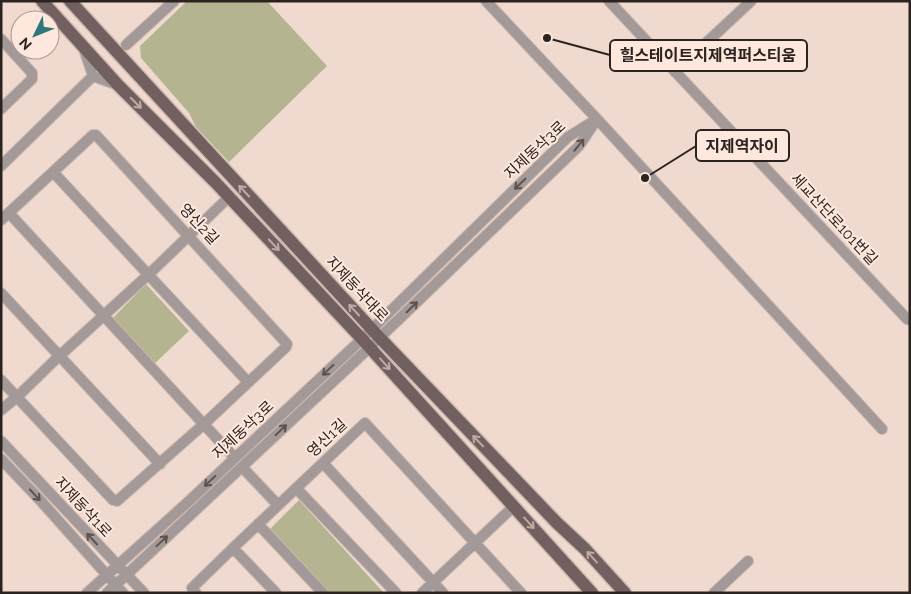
<svg xmlns="http://www.w3.org/2000/svg" width="911" height="594" viewBox="0 0 911 594" font-family="Raleway,'Noto Sans KR',sans-serif">
	<style>
		.green { fill: #b5b490 }
		.lines { fill: none; stroke-linecap: round; stroke-linejoin: round }
		.minor-casing { stroke: #cdb9af; stroke-width: 12 }
		.major-casing { stroke: #cdb9af; stroke-width: 15 }
		.minor { stroke: #a49999; stroke-width: 10 }
		.major { stroke: #725f5f; stroke-width: 12 }
		.oneway { stroke: #bfaaa4 }
		.oneway2 { stroke: #5b5250 }
		.labels { text-anchor: middle; stroke-width: 4; stroke-linejoin: round; paint-order: stroke }
		.street-label { font-size: 15px; fill: #2b231f; stroke: #fee7dc }
		.leader { fill: none; stroke: #2b231f; stroke-width: 2 }
		.callout-dot { fill: #2b231f; stroke: #fee7dc; stroke-width: 2 }
		.callout { fill: #fee7dc; stroke: #2b231f; stroke-width: 2 }
		.callout-label { font-size: 16px; text-anchor: middle; font-weight: bold; fill: #2b231f }
	</style>
	<rect width="100%" height="100%" fill="#f0dacf"/>
	<path class="green" d="M 187,1 L 267,1 L 327,66 L 229,162 L 196,127 L 189,113 L 141,58 L 140,46 Z
		M 146,284 L 189,331 L 153,365 L 111,320 Z
		M 299,500 L 384,593 L 330,593 L 270,529 Z"/>
	<g class="lines">
		<defs>
			<path id="minor" d="M 486,1 L 597,119 L 882,429
				M 609,1 L 907,319 L 910,320
				M 1,39 L 32,73 L 32,79 L 1,109
				M 126,45 L 174,1
				M 84,49 L 93,76
				M 675,72 L 751,1
				M 93,76 L 118,85
				M 1,166 L 93,76
				M 53,172 L 248,382
				M 9,213 L 235,458
				M 1,220 L 93,135 L 96,135 L 287,344 L 286,347 L 204,424 L 117,501 L 113,500 L 1,380
				M 1,293 L 160,464
				M 1,410 L 17,397 L 55,360 L 148,275 L 229,197
				M 1,441 L 144,593
				M 1,459 L 39,499 L 123,593
				M 323,463 L 443,593
				M 242,467 L 278,505
				M 296,488 L 396,593
				M 258,524 L 323,593
				M 233,548 L 276,593
				M 87,593 L 188,502 L 362,339 L 568,137 L 597,119
				M 107,593 L 370,347 L 579,146 L 595,122
				M 196,593 L 192,588 L 233,548 L 365,423 L 521,593
				M 422,593 L 514,506
				M 714,593 L 748,561"/>
			<path id="major" d="M 42,1 L 118,85 L 216,183 L 362,339 L 592,593
				M 70,1 L 379,337 L 557,523 L 585,549 L 625,593"/>
		</defs>
		<use href="#minor" class="minor-casing"/>
		<use href="#major" class="major-casing"/>
		<use href="#minor" class="minor"/>
		<use href="#major" class="major"/>
	</g>
	<defs><path id="oneway-shaft" d="M-6 0H5M1.5-3L5.5 0L1.5 3" fill="none" stroke-width="1.6" stroke-linecap="round" stroke-linejoin="round" transform="scale(1.25)"/></defs>
	<g class="oneway">
		<use href="#oneway-shaft" transform="translate(136 103) rotate(45)"/>
		<use href="#oneway-shaft" transform="translate(244 191) rotate(-133)"/>
		<use href="#oneway-shaft" transform="translate(274 245) rotate(47)"/>
		<use href="#oneway-shaft" transform="translate(354 310) rotate(-133)"/>
		<use href="#oneway-shaft" transform="translate(385 364) rotate(48)"/>
		<use href="#oneway-shaft" transform="translate(478 441) rotate(-134)"/>
		<use href="#oneway-shaft" transform="translate(529 523) rotate(48)"/>
		<use href="#oneway-shaft" transform="translate(592 557) rotate(-132)"/>
	</g>
	<g class="oneway2">
		<use href="#oneway-shaft" transform="translate(579 145) rotate(-51)"/>
		<use href="#oneway-shaft" transform="translate(520 184) rotate(136)"/>
		<use href="#oneway-shaft" transform="translate(412 307) rotate(-44)"/>
		<use href="#oneway-shaft" transform="translate(328 370) rotate(137)"/>
		<use href="#oneway-shaft" transform="translate(281 430) rotate(-43)"/>
		<use href="#oneway-shaft" transform="translate(210 481) rotate(137)"/>
		<use href="#oneway-shaft" transform="translate(35 495) rotate(47)"/>
		<use href="#oneway-shaft" transform="translate(92 539) rotate(-133)"/>
		<use href="#oneway-shaft" transform="translate(162 541) rotate(-43)"/>
	</g>
	<g class="labels">
		<g class="street-label">
			<text transform="translate(535 150) rotate(-43)" y="5">지제동삭3로</text>
			<text transform="translate(834 219) rotate(47)" y="5">세교산단로101번길</text>
			<text transform="translate(199 224) rotate(47)" y="5">영신2길</text>
			<text transform="translate(357 289) rotate(47)" y="5">지제동삭대로</text>
			<text transform="translate(243 430) rotate(-43)" y="5">지제동삭3로</text>
			<text transform="translate(327 438) rotate(-43)" y="5">영신1길</text>
			<text transform="translate(83 507) rotate(47)" y="5">지제동삭1로</text>
		</g>
	</g>
	<path class="leader" d="M547 38L610 55M645 178L696 146"/>
	<g class="callout-dot">
		<circle cx="547" cy="38" r="5"/>
		<circle cx="645" cy="178" r="5"/>
	</g>
	<g class="callout">
		<rect x="610" y="40" width="197" height="31" rx="5"/>
		<rect x="696" y="130" width="93" height="31" rx="5"/>
	</g>
	<g class="callout-label">
		<text x="708" y="61">힐스테이트지제역퍼스티움</text>
		<text x="742" y="152">지제역자이</text>
	</g>
	<rect width="911" height="594" fill="none" stroke="#2b231f" stroke-width="5"/>
	<g transform="translate(35 35) rotate(227)"><circle r="24" fill="#fee7dc" stroke="#aa9990"/>
	<path d="M0-4L9 19L0 12L-9 19Z" fill="#2d7679"/>
	<text y="-8" font-size="14" font-weight="bold" text-anchor="middle" fill="#2b231f">N</text>
	</g>
</svg>
